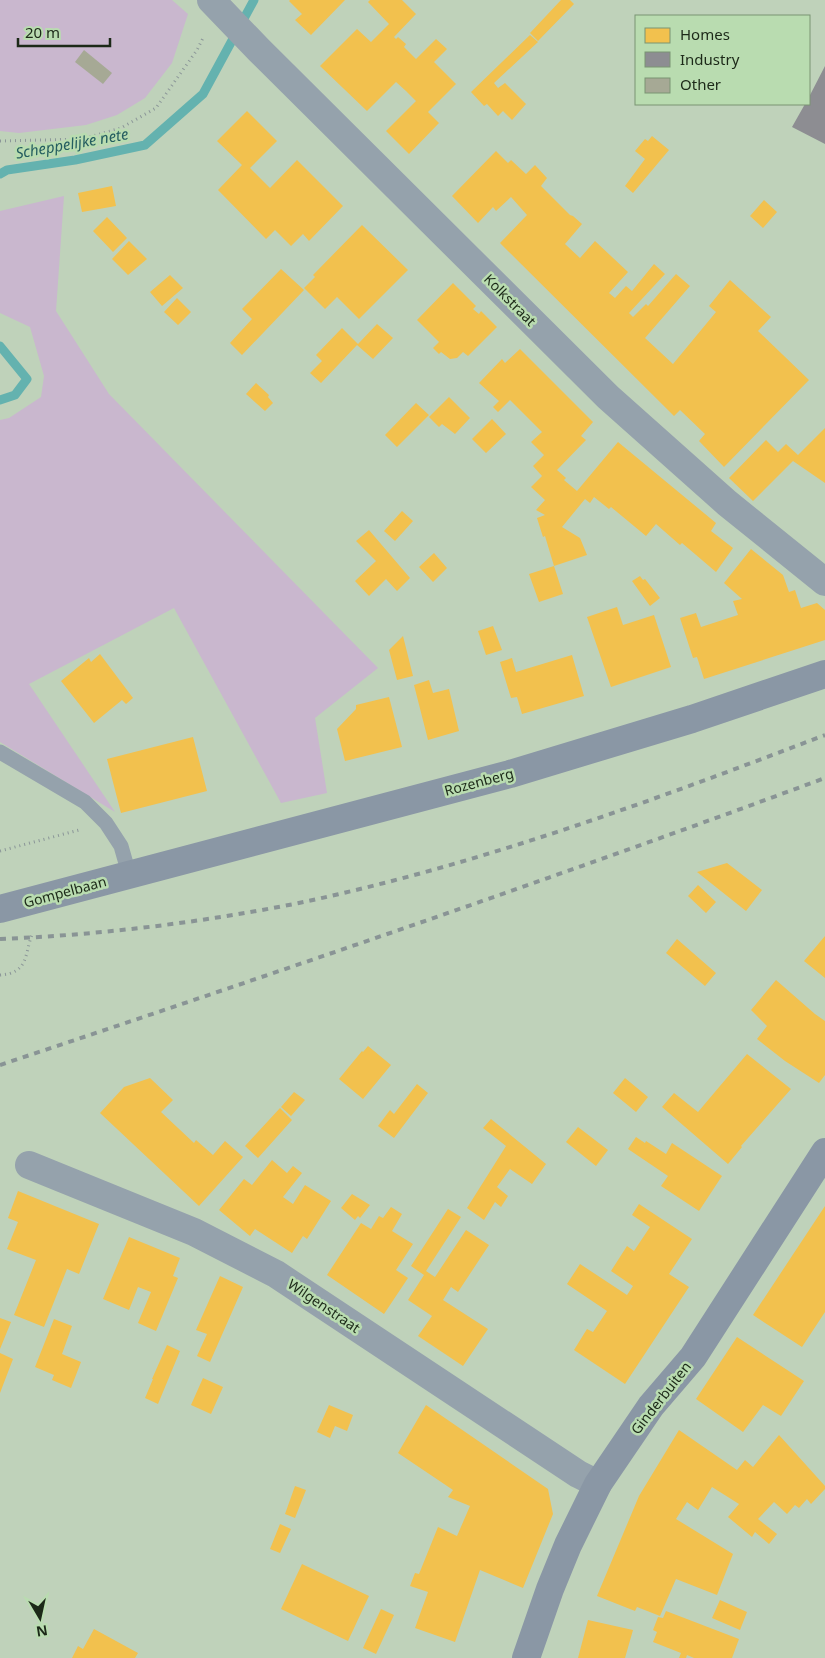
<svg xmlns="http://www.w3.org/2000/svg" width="825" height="1658" viewBox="0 0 825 1658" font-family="'Noto Sans',sans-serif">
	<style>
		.green { fill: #c9b7ce }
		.homes { fill: #f2c14e }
		.industry { fill: #8d8d92 }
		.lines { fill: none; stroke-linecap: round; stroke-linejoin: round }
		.stream { stroke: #64b2af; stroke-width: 9 }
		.building { fill: #a6a995 }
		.path { stroke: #8b9698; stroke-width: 3; stroke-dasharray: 1 4; stroke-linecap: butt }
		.lane { stroke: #95a2ac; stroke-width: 15 }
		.street { stroke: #95a2ac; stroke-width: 28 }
		.secondary { stroke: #8a97a5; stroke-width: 28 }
		.rail { stroke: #899495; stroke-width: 4; stroke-dasharray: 6 6; stroke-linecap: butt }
		.labels { text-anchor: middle; stroke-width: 5; stroke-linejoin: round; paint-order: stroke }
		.street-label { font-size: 14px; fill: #1c2918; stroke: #b9dcb0 }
		.water-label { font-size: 15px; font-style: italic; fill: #245d5f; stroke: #b9dcb0 }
	</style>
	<rect width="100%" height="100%" fill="#bfd2ba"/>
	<path class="green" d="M 0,0 L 172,0 L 188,14 L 172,63 L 145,98 L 117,115 L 86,125 L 19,133 L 0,131 Z
		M 64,196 L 56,311 L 109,394 L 378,668 L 315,718 L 327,793 L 281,803 L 174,608 L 29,684 L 115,812 L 0,742 L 0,420 L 9,418 L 41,397 L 44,376 L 30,327 L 0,313 L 0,211 Z"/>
	<path class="homes" d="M 290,0 L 345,0 L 311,35 L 295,20 L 302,14 L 289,1 Z
		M 370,0 L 402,0 L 416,14 L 394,37 L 396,39 L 398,37 L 406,44 L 404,47 L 416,59 L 436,39 L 447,49 L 434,62 L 456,84 L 428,112 L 439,123 L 409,154 L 386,131 L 416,101 L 406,91 L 396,82 L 367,111 L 320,66 L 357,29 L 371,42 L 389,24 L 368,2 Z
		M 561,0 L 570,0 L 574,4 L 538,41 L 530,33 Z
		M 530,35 L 538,42 L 494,83 L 498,88 L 505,83 L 526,104 L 512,120 L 503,111 L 498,116 L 487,104 L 484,106 L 471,92 Z
		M 247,111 L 277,141 L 250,168 L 270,188 L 297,160 L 343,206 L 309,241 L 303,234 L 291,246 L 275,230 L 266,239 L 218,190 L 242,165 L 217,141 Z
		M 652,136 L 669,150 L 633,193 L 625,186 L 645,159 L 635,151 L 645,139 L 648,141 Z
		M 496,151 L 508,163 L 511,160 L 526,174 L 535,165 L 547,178 L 541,186 L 570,215 L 573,216 L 582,224 L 565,244 L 580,258 L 595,241 L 628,272 L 609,293 L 615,298 L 626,286 L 632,291 L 654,264 L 665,274 L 629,313 L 633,317 L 646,304 L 648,306 L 676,274 L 690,286 L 645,338 L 673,364 L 716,312 L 709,306 L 730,280 L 771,317 L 758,331 L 809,380 L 724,467 L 699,441 L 705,434 L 680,410 L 674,416 L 500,243 L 527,215 L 511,197 L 496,211 L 493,207 L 478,223 L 452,196 Z
		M 112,186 L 116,206 L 82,212 L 78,193 Z
		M 764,200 L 777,212 L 763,228 L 750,216 Z
		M 107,217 L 127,238 L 113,252 L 93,231 Z
		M 362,225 L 408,270 L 359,319 L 337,297 L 325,309 L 304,288 L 315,277 L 313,275 Z
		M 129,241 L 147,259 L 128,275 L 112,259 Z
		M 281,269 L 304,290 L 242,355 L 230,343 L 252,319 L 242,309 Z
		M 170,275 L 183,288 L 162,306 L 150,292 Z
		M 453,283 L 476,306 L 473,309 L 479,314 L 481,311 L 497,327 L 468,356 L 463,352 L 457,358 L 450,359 L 441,352 L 439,354 L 433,348 L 439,342 L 417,320 Z
		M 177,298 L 191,312 L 178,325 L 164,312 Z
		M 377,324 L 393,338 L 373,359 L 357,345 L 321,383 L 310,373 L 322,361 L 316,355 L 342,328 L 358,344 Z
		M 520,349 L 593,422 L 581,436 L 586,440 L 557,470 L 566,478 L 564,480 L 577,491 L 618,442 L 716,523 L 711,531 L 733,548 L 716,572 L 682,543 L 680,545 L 656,524 L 646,536 L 611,507 L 609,509 L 594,497 L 590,503 L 585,499 L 562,527 L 580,538 L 587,555 L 554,566 L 545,536 L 543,537 L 537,518 L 545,515 L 536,510 L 545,500 L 531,487 L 542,476 L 533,466 L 544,455 L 531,442 L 542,432 L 510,400 L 498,412 L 493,407 L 499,401 L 479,383 L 502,359 L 505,363 Z
		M 256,383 L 269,395 L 268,397 L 273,403 L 265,411 L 246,394 Z
		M 449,397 L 470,418 L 455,434 L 442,424 L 439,427 L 429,417 Z
		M 416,403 L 429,415 L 397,447 L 385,435 Z
		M 492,419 L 506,434 L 486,453 L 472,439 Z
		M 825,428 L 825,483 L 793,461 L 753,501 L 729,478 L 766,440 L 778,452 L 786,444 L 798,455 Z
		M 402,511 L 413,521 L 395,541 L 384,531 Z
		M 369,530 L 410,578 L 397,591 L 386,579 L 369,596 L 355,581 L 376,561 L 356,541 Z
		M 751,549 L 783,575 L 789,592 L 795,590 L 801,608 L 817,603 L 825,610 L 825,640 L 704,679 L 697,657 L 693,658 L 680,618 L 696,613 L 701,627 L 738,615 L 733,601 L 742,599 L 724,583 Z
		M 434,553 L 447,568 L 433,582 L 419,567 Z
		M 554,566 L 563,594 L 539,602 L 529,574 Z
		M 640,576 L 643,580 L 645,579 L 660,598 L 650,606 L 632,581 Z
		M 617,607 L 623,625 L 654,615 L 671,667 L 611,687 L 587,617 Z
		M 493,626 L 502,650 L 486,655 L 478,631 Z
		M 403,636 L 413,676 L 397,680 L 389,650 Z
		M 100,654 L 133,698 L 126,704 L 122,700 L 94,723 L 61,681 L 89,658 L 91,662 Z
		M 572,655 L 584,696 L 522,714 L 517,697 L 511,698 L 500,662 L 512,658 L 516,672 Z
		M 429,680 L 433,693 L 449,689 L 459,731 L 428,740 L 414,685 Z
		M 389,697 L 402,747 L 345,761 L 337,729 L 356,709 L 356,705 Z
		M 193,737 L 207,791 L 121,813 L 107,759 Z
		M 727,863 L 762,890 L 746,911 L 697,872 Z
		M 698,885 L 716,902 L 706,913 L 688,896 Z
		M 825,936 L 825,978 L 804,961 Z
		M 677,939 L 716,973 L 705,986 L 666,953 Z
		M 776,980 L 815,1014 L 825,1021 L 825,1075 L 819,1083 L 785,1061 L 757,1039 L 767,1026 L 751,1010 Z
		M 368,1046 L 391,1065 L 363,1099 L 339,1079 L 362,1051 L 363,1052 Z
		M 747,1054 L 791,1089 L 741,1146 L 742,1147 L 728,1164 L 662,1107 L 674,1093 L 698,1112 Z
		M 150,1078 L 173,1100 L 161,1112 L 194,1143 L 196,1140 L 213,1155 L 225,1141 L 243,1157 L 199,1206 L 100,1113 L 124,1087 Z
		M 625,1078 L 648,1097 L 636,1112 L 613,1093 Z
		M 417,1084 L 428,1093 L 394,1138 L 378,1126 L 390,1110 L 394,1114 Z
		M 294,1092 L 305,1100 L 291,1116 L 281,1107 Z
		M 280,1108 L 292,1120 L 258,1158 L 245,1146 Z
		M 491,1119 L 546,1164 L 532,1184 L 510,1169 L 497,1187 L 508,1196 L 501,1207 L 495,1202 L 484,1220 L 467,1208 L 506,1146 L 483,1128 Z
		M 578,1127 L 608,1150 L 596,1166 L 566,1142 Z
		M 636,1137 L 645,1143 L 646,1141 L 666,1154 L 672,1143 L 722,1176 L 699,1211 L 661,1186 L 668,1176 L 628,1149 Z
		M 272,1160 L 287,1173 L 293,1166 L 302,1173 L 283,1197 L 293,1204 L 305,1185 L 331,1201 L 307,1239 L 303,1236 L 292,1253 L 255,1229 L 250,1236 L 219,1210 L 244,1179 L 252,1185 Z
		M 18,1191 L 99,1224 L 79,1274 L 67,1269 L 44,1327 L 14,1315 L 36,1260 L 7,1249 L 18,1222 L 8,1218 Z
		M 352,1194 L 370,1205 L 360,1218 L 358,1216 L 355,1220 L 341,1208 Z
		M 639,1204 L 692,1239 L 669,1274 L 689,1287 L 625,1384 L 574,1350 L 587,1329 L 593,1332 L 607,1311 L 567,1284 L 580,1264 L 627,1295 L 633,1286 L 611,1271 L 627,1246 L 634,1251 L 650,1227 L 632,1215 Z
		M 825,1206 L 825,1312 L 802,1347 L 753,1315 Z
		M 391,1207 L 402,1214 L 392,1231 L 413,1244 L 396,1270 L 408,1278 L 384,1314 L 327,1275 L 361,1223 L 371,1229 L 379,1216 L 383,1218 Z
		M 448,1209 L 461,1217 L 426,1271 L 435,1277 L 466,1230 L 489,1245 L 458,1292 L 451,1287 L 443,1300 L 488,1329 L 463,1366 L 418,1336 L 432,1316 L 408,1300 L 424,1275 L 411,1266 Z
		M 129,1237 L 180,1258 L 173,1276 L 178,1278 L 156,1331 L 138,1323 L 151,1292 L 138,1287 L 129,1310 L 103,1299 Z
		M 220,1276 L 243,1287 L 210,1362 L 197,1356 L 207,1334 L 196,1330 Z
		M 0,1318 L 11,1322 L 0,1349 Z
		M 54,1319 L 72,1326 L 62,1354 L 81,1362 L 71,1388 L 52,1380 L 54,1375 L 35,1367 Z
		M 737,1337 L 804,1381 L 781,1416 L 763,1405 L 743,1432 L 696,1399 Z
		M 167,1345 L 180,1351 L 158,1404 L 145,1398 L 153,1379 L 152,1379 Z
		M 0,1353 L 13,1359 L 0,1393 Z
		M 203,1378 L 223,1387 L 211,1414 L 191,1405 Z
		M 329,1405 L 353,1415 L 347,1431 L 335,1426 L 330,1438 L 317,1432 Z
		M 426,1405 L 548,1489 L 553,1514 L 523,1588 L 480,1570 L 455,1642 L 415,1628 L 428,1592 L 410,1586 L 415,1573 L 419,1574 L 438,1527 L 457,1536 L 470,1506 L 448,1497 L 453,1490 L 398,1453 Z
		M 679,1430 L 737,1470 L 745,1460 L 753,1467 L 779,1435 L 825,1486 L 825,1489 L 811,1504 L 807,1499 L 799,1508 L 795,1505 L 787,1514 L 774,1502 L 758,1519 L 777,1534 L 769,1544 L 755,1532 L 752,1537 L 728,1517 L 739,1504 L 712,1487 L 698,1510 L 687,1502 L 676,1519 L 733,1554 L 717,1595 L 676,1579 L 660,1616 L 637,1607 L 635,1611 L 597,1596 L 639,1496 Z
		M 295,1486 L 306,1490 L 295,1518 L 285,1514 Z
		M 280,1524 L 291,1529 L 280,1553 L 270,1549 Z
		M 302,1564 L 369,1596 L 348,1641 L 281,1609 Z
		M 720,1600 L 747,1612 L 740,1630 L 712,1618 Z
		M 381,1609 L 394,1615 L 376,1654 L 363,1648 Z
		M 666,1611 L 739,1639 L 732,1658 L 694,1658 L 687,1655 L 686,1658 L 679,1658 L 681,1653 L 653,1642 L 657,1632 L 653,1630 L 658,1617 L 663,1618 Z
		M 588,1620 L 633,1630 L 625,1658 L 578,1658 Z
		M 94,1629 L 138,1653 L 135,1658 L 72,1658 L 78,1646 L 83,1649 Z"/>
	<path class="industry" d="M 825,66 L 825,144 L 792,127 L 805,104 L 809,104 L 809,97 Z"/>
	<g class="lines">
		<path class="stream" d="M 0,174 L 7,170 L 75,160 L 145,145 L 203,94 L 254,0
			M 0,346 L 27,379 L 15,395 L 0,400"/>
	</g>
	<path class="building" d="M 84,50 L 112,73 L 103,84 L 75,62 Z"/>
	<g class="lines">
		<path class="path" d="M 0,141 L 82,139 L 121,128 L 156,108 L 197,50 L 204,36
			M 0,851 L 79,830
			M 0,975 C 30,973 24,953 33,932"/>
		<path class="lane" d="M 0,752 L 85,802 L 106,823 L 121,846 L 129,874"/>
		<path class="street" d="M 211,0 L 259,50 L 608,397 L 727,503 L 825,582
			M 29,1165 L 194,1232 L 276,1274 L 578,1474 L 598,1484"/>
		<path class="secondary" d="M 0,909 L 510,774 L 692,719 L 825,674
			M 526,1658 L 550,1589 L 568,1545 L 598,1484 L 651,1406 L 693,1357 L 825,1152"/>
		<path class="rail" d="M 0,939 C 98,935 197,923 294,904 C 476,866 652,801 825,735
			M 0,1065 C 276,973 552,879 825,778"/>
	</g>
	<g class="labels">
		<g class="street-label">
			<text transform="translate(510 300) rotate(45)" y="5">Kolkstraat</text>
			<text transform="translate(479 782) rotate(-15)" y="5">Rozenberg</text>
			<text transform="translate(65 892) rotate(-15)" y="5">Gompelbaan</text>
			<text transform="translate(324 1306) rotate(34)" y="5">Wilgenstraat</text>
			<text transform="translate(661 1398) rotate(-52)" y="5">Ginderbuiten</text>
		</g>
		<g class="water-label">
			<text transform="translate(72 144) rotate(-10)" y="5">Scheppelijke nete</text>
		</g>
	</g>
	<rect x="635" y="15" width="175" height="90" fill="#b9dcb0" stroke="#7a9473"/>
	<rect x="645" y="28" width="25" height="15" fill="#f2c14e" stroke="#7a9473"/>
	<text x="680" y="40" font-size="15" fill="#1c2918">Homes</text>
	<rect x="645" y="52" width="25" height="15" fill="#8d8d92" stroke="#7a9473"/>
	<text x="680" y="65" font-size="15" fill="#1c2918">Industry</text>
	<rect x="645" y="78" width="25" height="15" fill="#a6a995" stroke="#7a9473"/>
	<text x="680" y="90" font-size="15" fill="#1c2918">Other</text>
	<g transform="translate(40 1618) rotate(171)" stroke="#b9dcb0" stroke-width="4" paint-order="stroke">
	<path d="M0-4L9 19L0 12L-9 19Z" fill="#1c2918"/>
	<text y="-8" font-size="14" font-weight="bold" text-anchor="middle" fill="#1c2918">N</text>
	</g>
	<path d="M18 38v8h92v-8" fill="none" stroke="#1c2918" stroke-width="2.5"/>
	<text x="25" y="38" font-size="15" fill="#1c2918" stroke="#b9dcb0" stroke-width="4" paint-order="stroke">20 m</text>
</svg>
